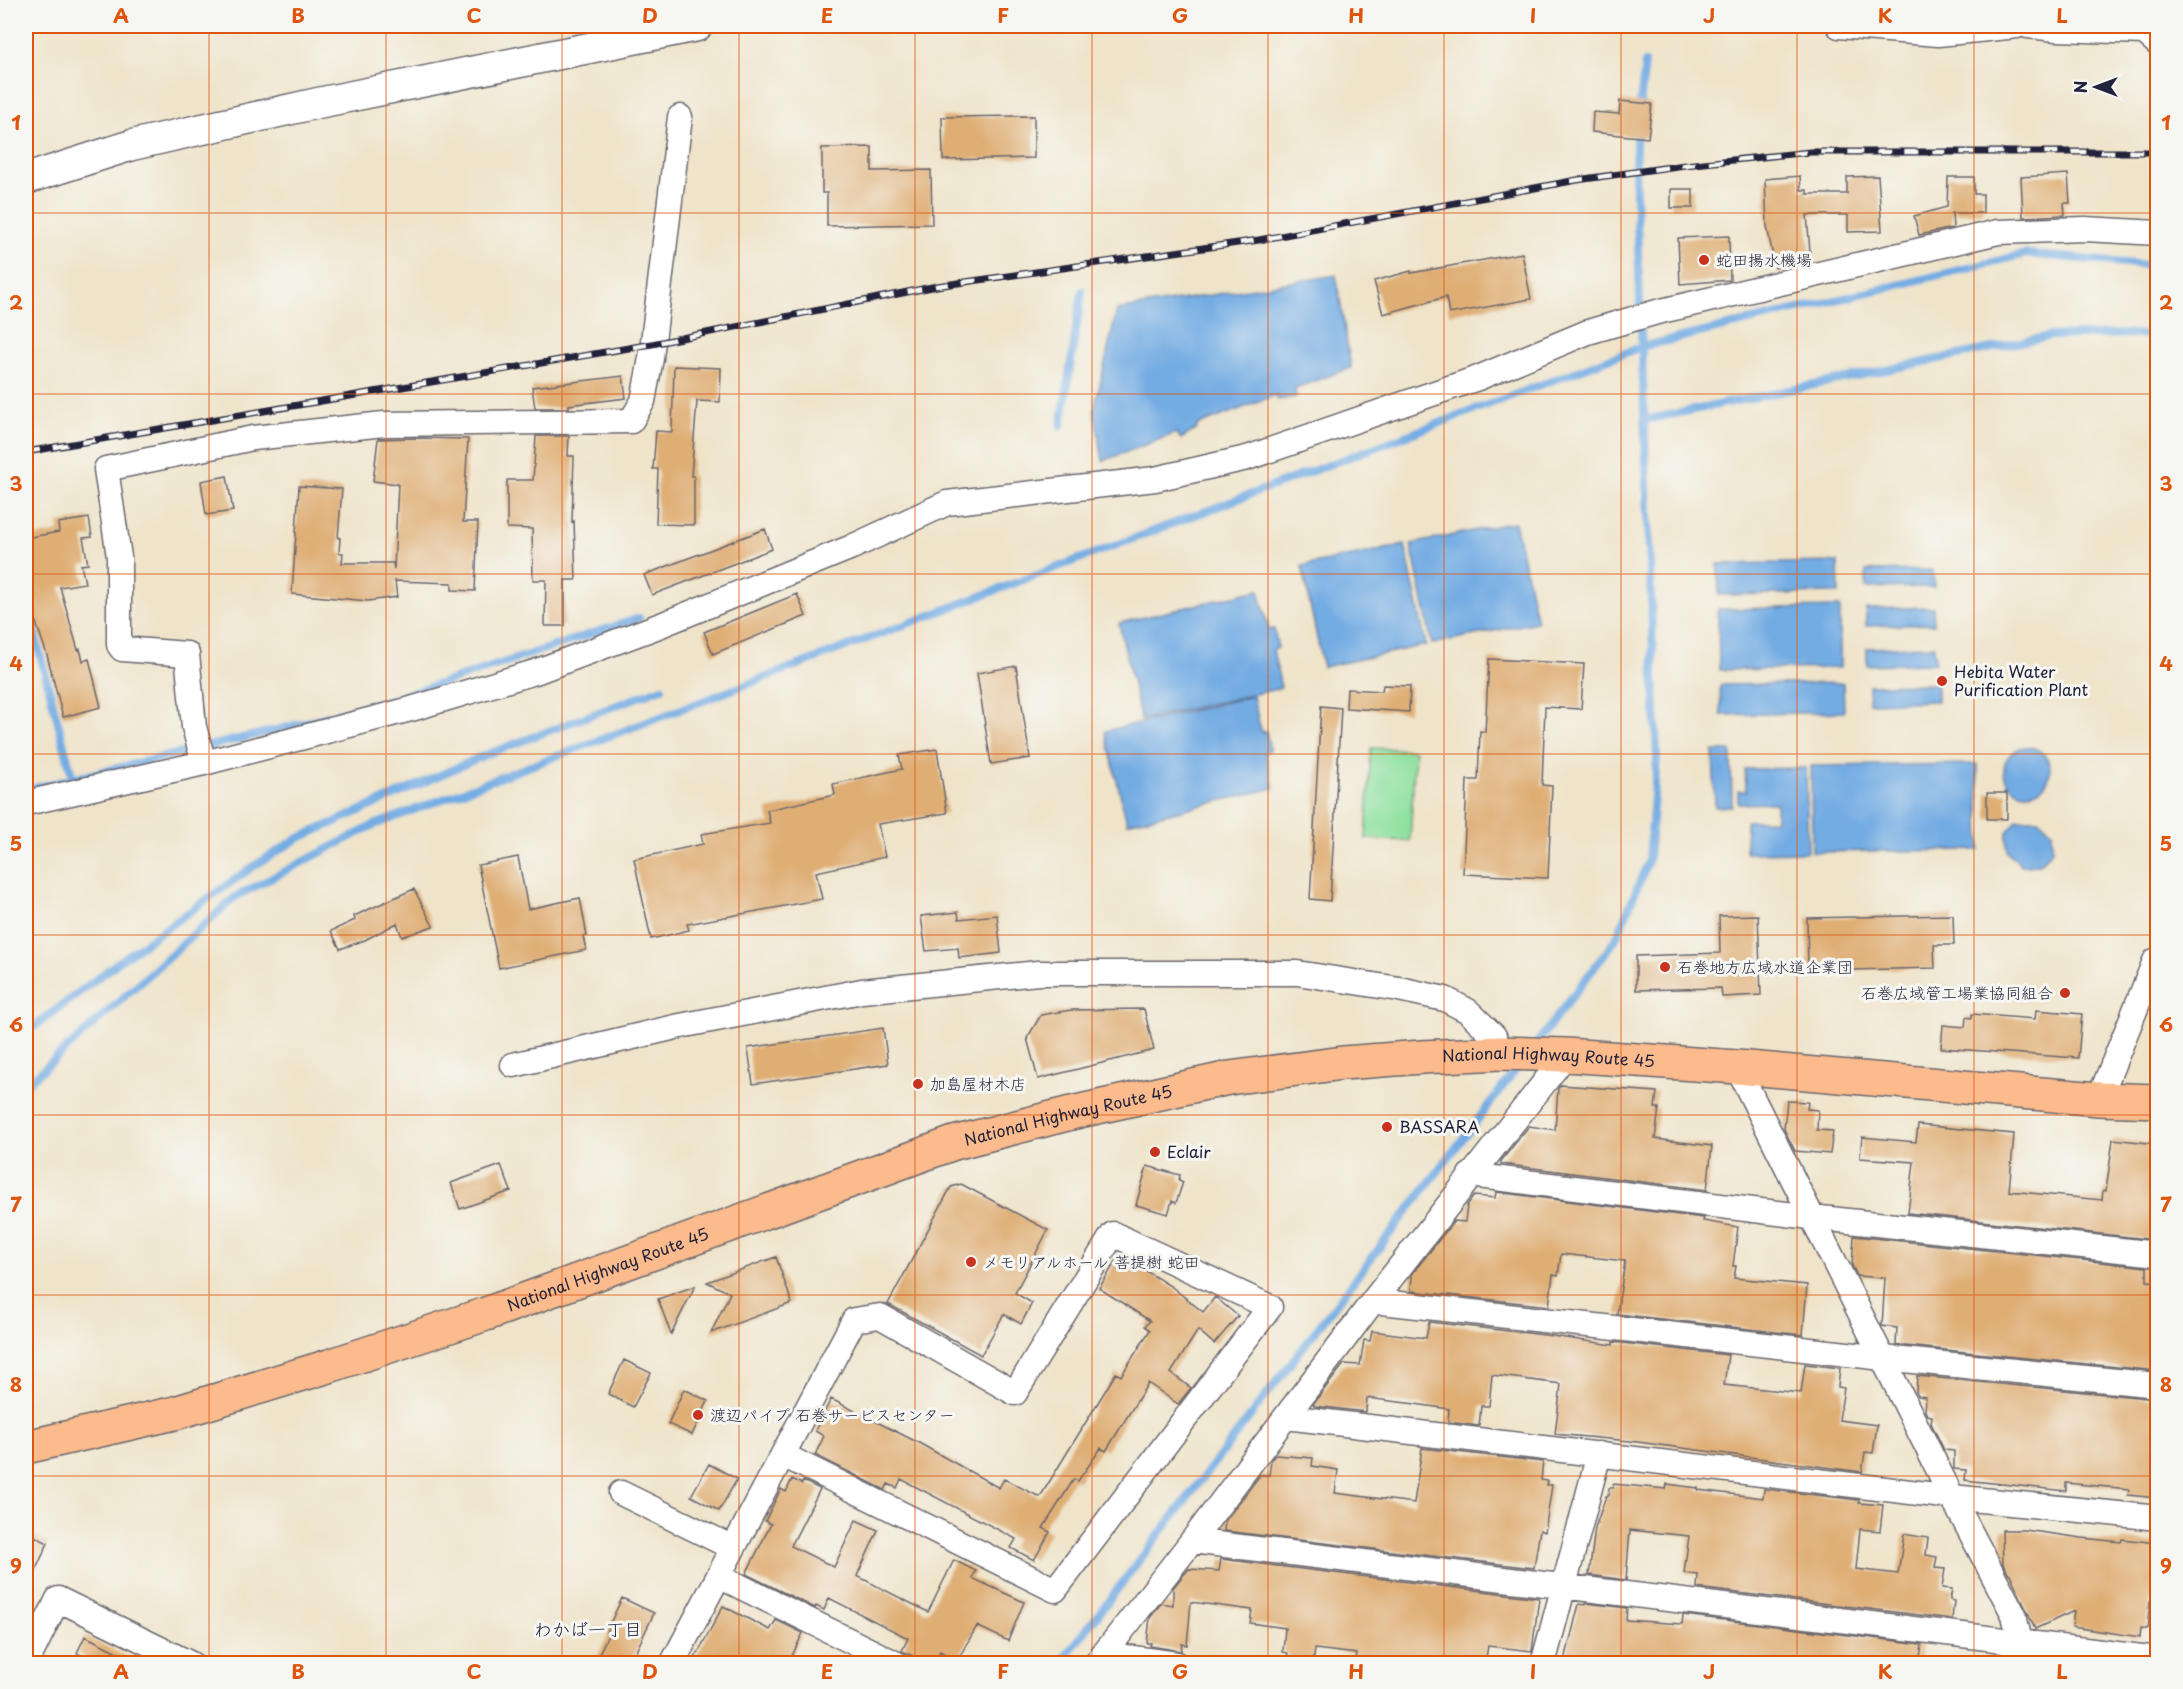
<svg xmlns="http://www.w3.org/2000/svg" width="2183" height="1689" viewBox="0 0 2183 1689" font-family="'Playpen Sans','Klee One',sans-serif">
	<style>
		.green { fill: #90e1a0; stroke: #59826e; stroke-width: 1.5 }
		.water { fill: #73ace3; stroke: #4a678f; stroke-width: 1.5 }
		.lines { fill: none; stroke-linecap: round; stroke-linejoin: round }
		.stream { stroke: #73ace3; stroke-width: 8 }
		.building { fill: #dfae74 }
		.minor-casing { stroke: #6a666d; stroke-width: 27 }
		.tertiary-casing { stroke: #6a666d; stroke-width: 33 }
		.trunk-casing { stroke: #6a666d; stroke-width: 36 }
		.minor { stroke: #fff; stroke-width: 24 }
		.tertiary { stroke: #fff; stroke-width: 30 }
		.trunk { stroke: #fbbb8c; stroke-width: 33 }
		.rail-casing { stroke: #22223b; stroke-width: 7 }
		.rail { stroke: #f6f6f2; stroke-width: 4.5; stroke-dasharray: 14; stroke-linecap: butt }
		.grid { fill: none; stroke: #de560e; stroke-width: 1.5; stroke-opacity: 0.55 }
		.poi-dot { fill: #c8321e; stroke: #f6f6f2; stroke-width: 2 }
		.labels { text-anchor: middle; stroke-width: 6; stroke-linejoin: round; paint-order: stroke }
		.poi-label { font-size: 16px; fill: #22223b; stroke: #f6f6f2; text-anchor: start }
		.street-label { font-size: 16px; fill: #22223b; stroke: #f6f6f2 }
		.neighbourhood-label { font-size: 18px; fill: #22223b; stroke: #f6f6f2 }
		.neatline { fill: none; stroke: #de560e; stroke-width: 2 }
		.grid-label { font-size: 20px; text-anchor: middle; font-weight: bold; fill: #de560e }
	</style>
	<rect width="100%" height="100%" fill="#f6f6f2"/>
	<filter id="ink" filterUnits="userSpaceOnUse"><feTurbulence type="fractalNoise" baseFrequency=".0167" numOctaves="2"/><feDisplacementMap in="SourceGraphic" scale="12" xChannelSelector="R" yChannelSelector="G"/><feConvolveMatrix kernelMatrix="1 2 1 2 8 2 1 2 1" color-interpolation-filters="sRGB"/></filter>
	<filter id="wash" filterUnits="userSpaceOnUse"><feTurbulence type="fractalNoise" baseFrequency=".008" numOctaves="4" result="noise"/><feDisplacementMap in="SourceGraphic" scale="24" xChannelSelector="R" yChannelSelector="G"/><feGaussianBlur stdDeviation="1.35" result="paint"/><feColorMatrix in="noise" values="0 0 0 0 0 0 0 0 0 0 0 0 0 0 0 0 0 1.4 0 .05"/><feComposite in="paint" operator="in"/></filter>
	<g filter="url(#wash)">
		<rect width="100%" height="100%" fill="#efe4ca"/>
		<path class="green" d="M 1371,748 L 1415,750 L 1410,841 L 1366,839 Z
			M 2035,1653 L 2124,1664 L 2022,1664 Z"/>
		<path class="water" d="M 1336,275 L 1351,368 L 1295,388 L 1296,397 L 1277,400 L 1276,395 L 1196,426 L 1197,429 L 1181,439 L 1176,433 L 1103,461 L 1094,410 L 1117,310 Z
			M 1515,522 L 1537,622 L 1432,644 L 1411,544 Z
			M 1405,545 L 1426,645 L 1323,667 L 1302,566 Z
			M 1838,562 L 1839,593 L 1719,595 L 1718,564 Z
			M 1933,570 L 1934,587 L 1866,588 L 1866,571 Z
			M 1259,590 L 1269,630 L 1274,629 L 1278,648 L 1273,650 L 1281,688 L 1141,720 L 1119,623 Z
			M 1840,607 L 1840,668 L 1719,670 L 1718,609 Z
			M 1933,607 L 1934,624 L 1866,626 L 1866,609 Z
			M 1934,646 L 1935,663 L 1867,665 L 1867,648 Z
			M 1843,683 L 1844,712 L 1721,715 L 1720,685 Z
			M 1937,684 L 1937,701 L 1869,703 L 1869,685 Z
			M 1253,696 L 1261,732 L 1266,731 L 1270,750 L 1265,752 L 1274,788 L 1127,823 L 1105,731 Z
			M2004 770a23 23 0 1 1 46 0a23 23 0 1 1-46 0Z
			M 1713,751 L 1731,751 L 1732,806 L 1715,807 Z
			M 1978,764 L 1980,850 L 1812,852 L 1811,766 Z
			M 1806,768 L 1808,852 L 1746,853 L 1746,821 L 1776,820 L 1776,803 L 1738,804 L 1738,791 L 1746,791 L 1745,769 Z
			M 2018,819 L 2038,819 L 2052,831 L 2052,850 L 2040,864 L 2021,865 L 2007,851 L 2007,832 Z"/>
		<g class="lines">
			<path class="stream" d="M 1639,112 L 1645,63
				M 1645,420 L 2050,336 L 2126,334 L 2158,335
				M 1061,426 L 1082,291
				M 26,602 L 73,779
				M 26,790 L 272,731 L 397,698 L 639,618
				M 26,1033 L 121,960 L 254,866 L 297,839 L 485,755 L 662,688
				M 1536,1044 L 1616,939 L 1649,859 L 1657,759 L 1635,166 L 1637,127
				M 26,1085 L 235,897 L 374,825 L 1641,347 L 2026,254 L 2158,266
				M 1060,1664 L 1521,1063"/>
		</g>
		<g id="blocks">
			<path class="building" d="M 1620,101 L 1652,104 L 1648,138 L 1592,132 L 1593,112 L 1619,114 Z
				M 1034,116 L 1034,158 L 943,160 L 942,117 Z
				M 872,147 L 872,171 L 931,170 L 932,224 L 827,226 L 827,193 L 822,193 L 822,148 Z
				M 2068,174 L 2070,203 L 2064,203 L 2065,215 L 2023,217 L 2021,177 Z
				M 1800,176 L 1801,190 L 1807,190 L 1807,194 L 1847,194 L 1847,177 L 1878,176 L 1882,231 L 1848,232 L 1848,215 L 1807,215 L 1810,252 L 1807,252 L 1809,262 L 1775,268 L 1767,226 L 1765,179 Z
				M 1948,177 L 1974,177 L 1974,194 L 1983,194 L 1983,213 L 1952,213 L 1953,228 L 1919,235 L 1914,216 L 1947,207 Z
				M 1671,189 L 1693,189 L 1693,208 L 1671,208 Z
				M 1729,236 L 1730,280 L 1680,284 L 1678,238 Z
				M 1522,253 L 1531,299 L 1449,314 L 1446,297 L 1383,314 L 1374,281 L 1411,271 L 1411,273 Z
				M 674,366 L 721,368 L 720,402 L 697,401 L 691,476 L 694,476 L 694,525 L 656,524 L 658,469 L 653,469 L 656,431 L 672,432 Z
				M 623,376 L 626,398 L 569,405 L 569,408 L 535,408 L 532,387 Z
				M 536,436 L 569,436 L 568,456 L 574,456 L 572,522 L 574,521 L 576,580 L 565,580 L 565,626 L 545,626 L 546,580 L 533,580 L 532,529 L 507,528 L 507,480 L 533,480 Z
				M 416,438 L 468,439 L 463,522 L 478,522 L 475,591 L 452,590 L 452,583 L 395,581 L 397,597 L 368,601 L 292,594 L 299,486 L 342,489 L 338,538 L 340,538 L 339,553 L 343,553 L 342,563 L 393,563 L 394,569 L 398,484 L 373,481 L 378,439 Z
				M 227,476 L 233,511 L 206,515 L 201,481 Z
				M 89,518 L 92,537 L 83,538 L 88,564 L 81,565 L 85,583 L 60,587 L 78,650 L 80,649 L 83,661 L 89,659 L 101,707 L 63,717 L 47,655 L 30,605 L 34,603 L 26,553 L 26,538 L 59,532 L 58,523 Z
				M 765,529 L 772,549 L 652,595 L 644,575 Z
				M 797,594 L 806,616 L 713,654 L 704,632 Z
				M 1489,659 L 1584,664 L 1581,709 L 1545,707 L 1542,785 L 1552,786 L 1548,878 L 1463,874 L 1467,780 L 1478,780 L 1480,731 L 1485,732 Z
				M 1016,666 L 1030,758 L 991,764 L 977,673 Z
				M 1383,685 L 1410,686 L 1409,712 L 1346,708 L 1347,689 L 1382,691 Z
				M 1321,706 L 1341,708 L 1330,901 L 1310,899 Z
				M 937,749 L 947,813 L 878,824 L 885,857 L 816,872 L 822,899 L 687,924 L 689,930 L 651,939 L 634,859 L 703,844 L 701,834 L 770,823 L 767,810 L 835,795 L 833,784 L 902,769 L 899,755 Z
				M 1987,793 L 2007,793 L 2007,819 L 1987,819 Z
				M 518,857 L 528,909 L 580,898 L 587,936 L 583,936 L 586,950 L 499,968 L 478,865 Z
				M 414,889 L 433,926 L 402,937 L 397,923 L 365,940 L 340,949 L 331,931 L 355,920 L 354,916 Z
				M 958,912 L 959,919 L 997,915 L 1001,953 L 959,958 L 958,948 L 926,951 L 921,916 Z
				M 1758,915 L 1761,995 L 1722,997 L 1721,988 L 1636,990 L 1636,956 L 1720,953 L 1719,916 Z
				M 1953,915 L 1954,945 L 1934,945 L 1935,968 L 1808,971 L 1807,918 Z
				M 1144,1009 L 1154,1050 L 1038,1079 L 1027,1038 L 1041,1015 L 1071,1010 Z
				M 2036,1010 L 2082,1014 L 2078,1058 L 1941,1048 L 1943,1025 L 1965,1027 L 1966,1017 L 1972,1018 L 1972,1014 L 2035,1019 Z
				M 883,1028 L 888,1064 L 753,1084 L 748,1048 Z
				M 1561,1085 L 1657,1092 L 1655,1108 L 1659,1108 L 1655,1139 L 1712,1146 L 1707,1190 L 1501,1164 L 1501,1161 L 1529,1126 L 1555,1130 L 1558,1088 Z
				M 1787,1101 L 1808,1102 L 1807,1109 L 1818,1110 L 1817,1130 L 1833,1131 L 1830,1154 L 1795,1151 L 1784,1129 Z
				M 1918,1125 L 2014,1134 L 2009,1191 L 2102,1200 L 2103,1190 L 2106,1191 L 2113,1139 L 2157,1144 L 2157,1240 L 1908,1213 L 1914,1162 L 1860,1158 L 1862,1137 L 1916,1142 Z
				M 501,1165 L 511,1191 L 460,1209 L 451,1183 Z
				M 1147,1166 L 1180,1175 L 1179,1180 L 1183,1182 L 1176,1203 L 1172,1201 L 1168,1214 L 1136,1205 Z
				M 961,1184 L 1048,1230 L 1015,1293 L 1032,1303 L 1021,1324 L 1004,1314 L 981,1355 L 888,1304 L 951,1187 Z
				M 1496,1192 L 1704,1218 L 1703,1221 L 1738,1227 L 1733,1266 L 1736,1266 L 1734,1278 L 1807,1285 L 1803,1335 L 1617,1314 L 1625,1261 L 1608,1259 L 1561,1254 L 1558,1276 L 1553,1275 L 1549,1306 L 1411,1291 L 1412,1274 L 1454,1221 L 1465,1222 L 1467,1205 L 1474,1196 L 1495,1198 Z
				M 1854,1236 L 2147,1267 L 2147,1281 L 2157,1282 L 2156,1330 L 2157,1330 L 2157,1371 L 1896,1345 L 1897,1328 L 1882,1326 L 1885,1278 L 1857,1276 L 1852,1265 Z
				M 1120,1255 L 1172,1287 L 1203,1312 L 1215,1297 L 1238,1316 L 1214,1344 L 1198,1330 L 1171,1373 L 1191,1388 L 1178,1404 L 1148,1383 L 1106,1451 L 1101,1448 L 1078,1481 L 1074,1479 L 1043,1528 L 1050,1532 L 1034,1560 L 1011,1548 L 1016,1539 L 901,1479 L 897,1488 L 888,1484 L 885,1490 L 815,1455 L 824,1436 L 815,1431 L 831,1399 L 919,1443 L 999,1488 L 1004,1479 L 1040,1497 L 1116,1373 L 1121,1376 L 1150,1330 L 1145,1326 L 1150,1321 L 1099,1288 Z
				M 776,1257 L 792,1303 L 711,1333 L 730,1293 L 707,1282 Z
				M 695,1286 L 671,1334 L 658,1299 Z
				M 1429,1322 L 1545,1335 L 1613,1345 L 1613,1342 L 1728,1355 L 1724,1385 L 1801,1393 L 1805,1364 L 1840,1368 L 1838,1387 L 1844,1388 L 1839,1420 L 1877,1425 L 1873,1453 L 1865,1452 L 1862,1472 L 1630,1441 L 1555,1434 L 1561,1384 L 1492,1375 L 1489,1406 L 1481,1406 L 1479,1426 L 1448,1422 L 1449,1409 L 1415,1404 L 1367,1398 L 1366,1412 L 1315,1406 L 1313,1404 L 1344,1364 L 1360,1365 L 1364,1340 L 1370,1341 L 1372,1331 L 1426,1338 Z
				M 624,1360 L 651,1373 L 633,1407 L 608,1394 Z
				M 1917,1376 L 2157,1399 L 2157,1498 L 2128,1495 L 2129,1489 L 2066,1483 L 2066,1491 L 1965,1480 L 1966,1470 L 1954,1469 L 1954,1451 L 1944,1450 L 1931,1423 L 1932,1416 L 1927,1415 L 1925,1411 L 1926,1397 L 1918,1396 L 1916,1392 Z
				M 684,1389 L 708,1401 L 692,1435 L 668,1424 Z
				M 1422,1448 L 1543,1462 L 1541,1480 L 1547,1481 L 1546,1485 L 1552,1485 L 1545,1532 L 1540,1530 L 1534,1568 L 1224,1531 L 1225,1521 L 1260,1475 L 1269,1475 L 1271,1460 L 1275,1455 L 1313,1458 L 1312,1466 L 1338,1470 L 1335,1493 L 1414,1503 Z
				M 709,1464 L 737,1479 L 719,1511 L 691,1496 Z
				M 792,1479 L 802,1484 L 803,1481 L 820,1489 L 791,1546 L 834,1567 L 856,1520 L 878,1530 L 857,1576 L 928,1612 L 954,1560 L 976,1571 L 972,1578 L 1024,1602 L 1008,1641 L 977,1626 L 957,1661 L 940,1651 L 934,1664 L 930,1664 L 902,1651 L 908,1638 L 829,1598 L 824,1610 L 816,1606 L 815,1608 L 746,1574 L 771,1524 L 765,1521 L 781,1489 L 786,1492 Z
				M 1613,1484 L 1666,1489 L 1667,1484 L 1698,1488 L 1698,1490 L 1763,1498 L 1764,1489 L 1859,1500 L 1859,1503 L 1883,1505 L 1880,1531 L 1860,1529 L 1856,1569 L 1898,1574 L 1904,1534 L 1928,1538 L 1926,1555 L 1937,1557 L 1935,1568 L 1945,1569 L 1942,1588 L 1952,1589 L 1950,1600 L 1954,1601 L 1952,1619 L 1697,1588 L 1698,1575 L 1684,1573 L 1689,1536 L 1630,1530 L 1626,1580 L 1589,1575 L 1595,1528 L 1606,1496 L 1608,1496 L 1609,1488 L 1613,1488 Z
				M 2002,1530 L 2025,1530 L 2082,1538 L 2121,1542 L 2122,1539 L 2157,1543 L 2157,1602 L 2150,1601 L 2147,1629 L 2141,1628 L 2140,1637 L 2072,1627 L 2074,1611 L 2035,1629 L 2010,1574 L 2009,1574 L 2003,1564 Z
				M 26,1532 L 48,1543 L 26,1591 Z
				M 1221,1559 L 1539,1598 L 1532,1651 L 1488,1646 L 1485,1664 L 1355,1664 L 1357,1654 L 1315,1649 L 1313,1664 L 1287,1661 L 1288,1653 L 1283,1652 L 1285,1628 L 1250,1623 L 1252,1610 L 1191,1602 L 1187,1645 L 1182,1644 L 1181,1651 L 1150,1646 L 1151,1643 L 1147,1643 L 1150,1618 L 1161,1603 L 1173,1605 L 1173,1588 L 1180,1579 L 1189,1569 L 1219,1571 Z
				M 622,1598 L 654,1613 L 630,1664 L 594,1664 L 609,1633 L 606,1632 Z
				M 1586,1603 L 1627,1608 L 1626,1620 L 1682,1624 L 1683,1615 L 1922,1644 L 1919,1664 L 1564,1664 L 1579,1604 L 1586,1605 Z
				M 723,1606 L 770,1630 L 776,1620 L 803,1633 L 788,1664 L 692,1664 Z
				M 85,1636 L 141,1664 L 98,1664 L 77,1653 Z"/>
		</g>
	</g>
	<g filter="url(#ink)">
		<use href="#blocks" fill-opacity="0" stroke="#6a666d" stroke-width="1.5"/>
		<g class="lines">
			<defs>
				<path id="minor" d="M 1839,26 L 1938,34 L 2017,26
					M 2028,26 L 2057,29 L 2144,32 L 2158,44
					M 204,763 L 194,727 L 187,654 L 122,649 L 119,645 L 119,557 L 106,469 L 253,438 L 384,424 L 631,421 L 643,401 L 651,358 L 680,117
					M 26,803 L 204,763 L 411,709 L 535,672 L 661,625 L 852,547 L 947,503 L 1155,479 L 1247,458 L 1478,378 L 1588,332 L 1657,312 L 1998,232 L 2085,229 L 2158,233
					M 513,1065 L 680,1026 L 862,991 L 1038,973 L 1297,973 L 1399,989 L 1445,999 L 1468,1011 L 1494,1036 L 1501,1053
					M 1737,1067 L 1952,1497 L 2014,1615 L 2020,1642 L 2158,1659
					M 2099,1099 L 2155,961 L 2158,961
					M 1470,1175 L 1811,1217 L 2158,1254
					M 1373,1301 L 1883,1358 L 2158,1385
					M 1286,1417 L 1952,1497 L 2158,1518
					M 621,1493 L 733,1548
					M 1192,1541 L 2020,1642 L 2013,1664
					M 719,1576 L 897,1664
					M 1103,1654 L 1177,1664
					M 26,1664 L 58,1599 L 191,1664
					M 672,1664 L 854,1320 L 880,1316 L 1015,1393 L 1113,1234 L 1270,1307 L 1055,1590 L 783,1455
					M 1096,1664 L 1192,1541 L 1373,1301 L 1566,1055
					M 1543,1664 L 1599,1454"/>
				<path id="tertiary" d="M 26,179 L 132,145 L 318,103 L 697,26"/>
				<g id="trunk">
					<path id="s1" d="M 26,1447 L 175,1413 L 329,1366 L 486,1314 L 954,1143 L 1071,1113 L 1229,1078 L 1343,1063 L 1422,1057 L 1501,1053 L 1566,1055 L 1737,1067 L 2099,1099 L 2158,1101"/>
				</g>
			</defs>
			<use href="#minor" class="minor-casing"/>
			<use href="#tertiary" class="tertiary-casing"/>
			<use href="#trunk" class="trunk-casing"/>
			<use href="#minor" class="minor"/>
			<use href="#tertiary" class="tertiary"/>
			<use href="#trunk" class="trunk"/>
			<defs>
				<path id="rail" d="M 26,452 L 652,344 L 937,286 L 1259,240 L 1577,180 L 1685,165 L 1810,152 L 2158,152"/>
			</defs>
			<use href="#rail" class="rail-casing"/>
			<use href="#rail" class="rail"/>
		</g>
	</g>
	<path class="grid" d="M 209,26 L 209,1664M 386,26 L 386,1664M 562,26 L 562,1664M 739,26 L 739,1664M 915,26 L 915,1664M 1092,26 L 1092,1664M 1268,26 L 1268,1664M 1444,26 L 1444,1664M 1621,26 L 1621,1664M 1797,26 L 1797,1664M 1974,26 L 1974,1664M 26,213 L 2158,213M 26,394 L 2158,394M 26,574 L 2158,574M 26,754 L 2158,754M 26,935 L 2158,935M 26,1115 L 2158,1115M 26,1295 L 2158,1295M 26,1476 L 2158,1476"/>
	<g class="poi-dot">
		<circle cx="1704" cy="260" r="6"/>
		<circle cx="1942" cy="681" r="6"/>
		<circle cx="1665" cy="967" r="6"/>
		<circle cx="2065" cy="993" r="6"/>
		<circle cx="918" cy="1084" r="6"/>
		<circle cx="1387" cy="1127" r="6"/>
		<circle cx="1155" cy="1152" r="6"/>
		<circle cx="971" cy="1262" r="6"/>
		<circle cx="698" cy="1415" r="6"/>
	</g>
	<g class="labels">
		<g class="poi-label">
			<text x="1716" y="266">蛇田揚水機場</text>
			<text x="1954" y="678">Hebita Water<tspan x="1954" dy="18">Purification Plant</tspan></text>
			<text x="1677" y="973">石巻地方広域水道企業団</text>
			<text x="2053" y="999" text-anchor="end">石巻広域管工場業協同組合</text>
			<text x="930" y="1090">加島屋材木店</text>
			<text x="1399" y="1133">BASSARA</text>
			<text x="1167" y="1158">Eclair</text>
			<text x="983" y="1268">メモリアルホール 菩提樹 蛇田</text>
			<text x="710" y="1421">渡辺パイプ 石巻サービスセンター</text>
		</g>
		<g class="street-label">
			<text dy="6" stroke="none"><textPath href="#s1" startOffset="1581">National Highway Route 45</textPath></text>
			<text dy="6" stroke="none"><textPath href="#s1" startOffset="1095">National Highway Route 45</textPath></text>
			<text dy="6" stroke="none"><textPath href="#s1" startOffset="609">National Highway Route 45</textPath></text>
		</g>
		<g class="neighbourhood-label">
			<text x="588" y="1636">わかば一丁目</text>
		</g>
	</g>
	<rect width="2183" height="1689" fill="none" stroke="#f6f6f2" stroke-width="66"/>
	<g transform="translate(2096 87) rotate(270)" stroke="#f6f6f2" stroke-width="4.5" paint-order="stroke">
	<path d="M0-4.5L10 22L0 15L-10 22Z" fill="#22223b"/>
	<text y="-9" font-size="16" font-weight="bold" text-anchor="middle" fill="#22223b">N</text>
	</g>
	<rect x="33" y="33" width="2117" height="1623" class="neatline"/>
	<g class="grid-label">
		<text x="121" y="23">A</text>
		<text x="298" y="23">B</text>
		<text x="474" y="23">C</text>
		<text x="650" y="23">D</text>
		<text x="827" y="23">E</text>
		<text x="1003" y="23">F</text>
		<text x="1180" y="23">G</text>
		<text x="1356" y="23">H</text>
		<text x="1533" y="23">I</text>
		<text x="1709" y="23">J</text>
		<text x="1885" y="23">K</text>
		<text x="2062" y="23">L</text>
		<text x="16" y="130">1</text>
		<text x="2166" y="130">1</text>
		<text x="16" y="310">2</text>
		<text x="2166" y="310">2</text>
		<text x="16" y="491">3</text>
		<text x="2166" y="491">3</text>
		<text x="16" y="671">4</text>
		<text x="2166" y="671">4</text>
		<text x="16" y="851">5</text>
		<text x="2166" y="851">5</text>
		<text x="16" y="1032">6</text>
		<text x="2166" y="1032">6</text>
		<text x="16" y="1212">7</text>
		<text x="2166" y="1212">7</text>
		<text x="16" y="1392">8</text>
		<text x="2166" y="1392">8</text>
		<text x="16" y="1573">9</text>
		<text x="2166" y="1573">9</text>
		<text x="121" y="1679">A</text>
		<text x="298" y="1679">B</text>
		<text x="474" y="1679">C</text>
		<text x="650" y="1679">D</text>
		<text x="827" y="1679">E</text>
		<text x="1003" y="1679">F</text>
		<text x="1180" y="1679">G</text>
		<text x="1356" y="1679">H</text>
		<text x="1533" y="1679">I</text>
		<text x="1709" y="1679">J</text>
		<text x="1885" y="1679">K</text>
		<text x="2062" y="1679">L</text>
	</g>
</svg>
